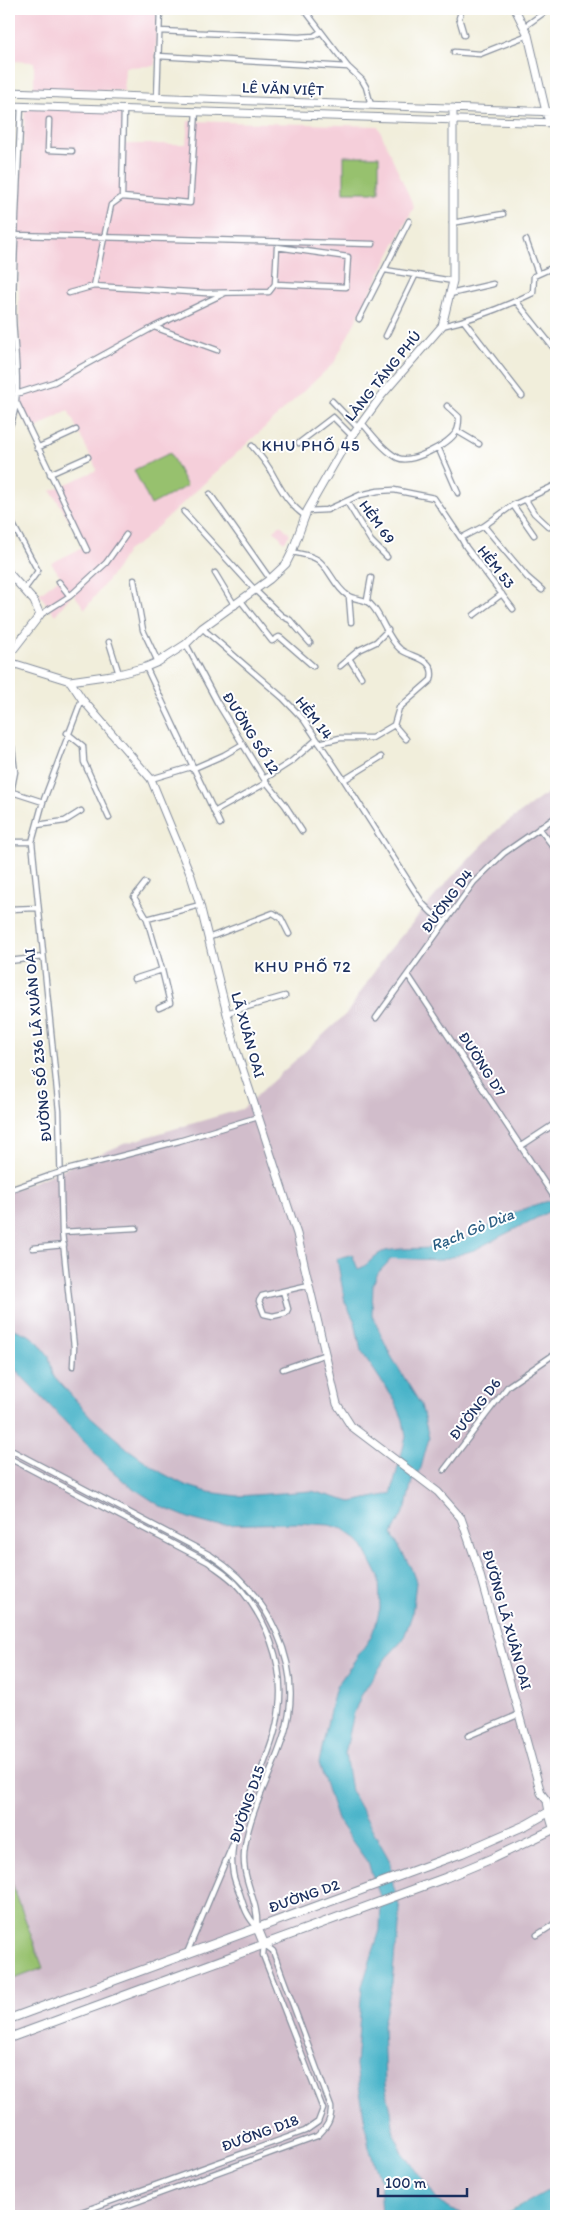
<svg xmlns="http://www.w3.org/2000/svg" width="565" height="2225" viewBox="0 0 565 2225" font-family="Itim,sans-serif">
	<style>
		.built { fill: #f5cfda }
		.industrial { fill: #d1bdcb }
		.green { fill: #97c16e; stroke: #597866 }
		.water { fill: #4ab4c9; stroke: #327294 }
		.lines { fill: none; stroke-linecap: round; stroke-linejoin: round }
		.stream { stroke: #4ab4c9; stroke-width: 2 }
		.street-casing { stroke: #868e9c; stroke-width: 7 }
		.secondary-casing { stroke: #868e9c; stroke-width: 9 }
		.primary-casing { stroke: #868e9c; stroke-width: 10 }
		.street { stroke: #fff; stroke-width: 4.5 }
		.secondary { stroke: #fff; stroke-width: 7 }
		.primary { stroke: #fff; stroke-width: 8 }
		.street-bridge-casing { stroke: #868e9c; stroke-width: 7; stroke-linecap: butt }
		.street-bridge { stroke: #fff; stroke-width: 4.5 }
		.labels { text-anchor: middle; stroke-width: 4; stroke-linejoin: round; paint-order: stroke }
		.street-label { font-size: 15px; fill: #1b2f5e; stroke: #fff }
		.neighbourhood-label { font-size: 16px; letter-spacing: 1px; fill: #1b2f5e; stroke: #fff }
		.water-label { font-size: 16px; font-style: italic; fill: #2b5e83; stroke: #fff }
	</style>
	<rect width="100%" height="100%" fill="#fff"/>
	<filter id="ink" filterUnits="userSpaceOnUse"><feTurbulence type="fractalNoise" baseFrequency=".02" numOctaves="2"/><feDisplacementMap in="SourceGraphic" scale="10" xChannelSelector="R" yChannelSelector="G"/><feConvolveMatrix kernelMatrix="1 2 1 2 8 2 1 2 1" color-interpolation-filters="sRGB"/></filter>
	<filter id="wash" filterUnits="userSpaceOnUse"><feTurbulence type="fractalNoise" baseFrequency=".0096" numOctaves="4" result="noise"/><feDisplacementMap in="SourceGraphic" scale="20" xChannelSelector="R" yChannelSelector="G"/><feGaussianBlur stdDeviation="1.12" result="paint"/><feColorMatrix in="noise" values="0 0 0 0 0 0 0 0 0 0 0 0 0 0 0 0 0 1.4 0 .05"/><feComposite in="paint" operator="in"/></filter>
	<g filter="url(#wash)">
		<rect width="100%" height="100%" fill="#f1eedb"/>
		<path class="built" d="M 9,9 L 157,9 L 155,66 L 125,67 L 124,91 L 34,88 L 34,62 L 9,61 Z
			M 25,106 L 124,109 L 124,144 L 186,144 L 188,121 L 378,126 L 414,207 L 334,363 L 142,541 L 127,551 L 117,568 L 85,609 L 73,593 L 55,615 L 39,594 L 61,577 L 51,563 L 86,546 L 51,491 L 97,470 L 68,410 L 33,430 L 21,415 L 18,241 Z
			M 281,525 L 290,534 L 284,542 L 274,530 Z"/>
		<path class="industrial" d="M 556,787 L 556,2186 L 500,2216 L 9,2216 L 9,1192 L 126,1143 L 242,1109 L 347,1013 L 386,954 L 446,883 L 498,829 Z"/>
		<path class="green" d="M 344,156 L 379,156 L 379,192 L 344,192 Z
			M 170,453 L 187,486 L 151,505 L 134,470 Z
			M 9,1875 L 43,1968 L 9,1981 Z"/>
		<path class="water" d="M 556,1200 L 556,1211 L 548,1212 L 474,1250 L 441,1260 L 392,1258 L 378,1273 L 373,1284 L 372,1315 L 391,1356 L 421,1405 L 429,1438 L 421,1468 L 412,1481 L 406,1507 L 392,1534 L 411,1568 L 416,1582 L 412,1615 L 403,1640 L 386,1658 L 361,1696 L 354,1713 L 345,1754 L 351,1791 L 391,1863 L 393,1884 L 400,1909 L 398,1942 L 395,1950 L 392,1983 L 383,2025 L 385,2085 L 391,2111 L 394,2134 L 402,2151 L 440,2203 L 452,2210 L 469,2216 L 382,2216 L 380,2180 L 369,2148 L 356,2066 L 362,1986 L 380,1930 L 381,1899 L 368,1863 L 337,1820 L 319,1763 L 331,1705 L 336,1687 L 371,1637 L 376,1623 L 380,1608 L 379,1577 L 364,1548 L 359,1541 L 343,1529 L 329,1525 L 298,1523 L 213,1525 L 191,1519 L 162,1507 L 127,1484 L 109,1468 L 13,1367 L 9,1357 L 9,1327 L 29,1335 L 39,1343 L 49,1356 L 53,1375 L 91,1417 L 128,1449 L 162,1473 L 185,1485 L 208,1492 L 238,1496 L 312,1491 L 351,1502 L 391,1494 L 406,1437 L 403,1420 L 395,1401 L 361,1351 L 355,1322 L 345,1302 L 337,1259 L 352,1254 L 358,1269 C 369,1266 374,1253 386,1251 C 410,1246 435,1252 458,1242 C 491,1228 519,1205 556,1200 Z
			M 556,2186 L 556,2216 L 498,2216 L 510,2212 Z"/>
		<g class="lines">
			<path class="stream" d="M 392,1258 L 431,1258"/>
		</g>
	</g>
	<g filter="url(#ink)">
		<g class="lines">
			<defs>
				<path id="street" d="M 304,9 L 348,67 L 362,80 L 366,87 L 371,105
					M 462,9 L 459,18 L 464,35
					M 524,27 L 549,9
					M 159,31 L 299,37 L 314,36 L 320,32
					M 454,52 L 480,54 L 528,35
					M 158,56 L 348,67
					M 157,98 L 160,9
					M 49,120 L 48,150 L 72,151
					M 122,197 L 124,109
					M 452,223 L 503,214
					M 15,235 L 373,244
					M 526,240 L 538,273
					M 385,270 L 453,281
					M 94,286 L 111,205 L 122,197 L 190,203 L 196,111
					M 69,293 L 94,286 L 206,293 L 269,292 L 275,284 L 277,247 L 348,257 L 346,287 L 275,284
					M 450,294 L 493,284
					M 516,301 L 552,346
					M 359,319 L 409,221
					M 464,321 L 522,396
					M 442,326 C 474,319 504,307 533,293 L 534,276 L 556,266
					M 154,327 L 217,350
					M 386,336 L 415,276
					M 555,349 L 556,351
					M 555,385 L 556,386
					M 16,394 L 54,382 L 154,327 L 225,293
					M 332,401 L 358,428
					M 17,403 L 87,550
					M 362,423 C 372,434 384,451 398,458 C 411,464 449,444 456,432 C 459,428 459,421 459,417 L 447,406
					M 9,428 C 24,397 13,347 13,311 C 14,243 18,174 21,106
					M 457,431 L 479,444
					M 299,443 L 333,417 L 352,436
					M 252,446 C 258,453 264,460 269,468 C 280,487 287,503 305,516
					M 438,447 L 458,493
					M 37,448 L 76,430
					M 50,474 L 88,457
					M 210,494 L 270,579
					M 526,500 L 534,513 L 549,527
					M 347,502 L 371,541 L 387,557
					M 513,505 L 534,535
					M 307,511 L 327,510 L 360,495 L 378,491 L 394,490 L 434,498 L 461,538 L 484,526 L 513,505 L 556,485
					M 184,512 L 255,590 L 282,616 L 290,620 L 310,643
					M 9,517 L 38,571 L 24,590
					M 484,526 L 527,577 L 542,590
					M 461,538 L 466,547 L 513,609
					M 292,552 C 300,554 311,555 318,560 C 330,569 334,586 347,595 C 355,601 366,597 373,607 C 383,619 388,639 400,649 C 410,658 437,657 431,680 L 399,708 L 394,725 L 406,739
					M 215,573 L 235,606
					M 134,580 L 143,630 L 158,662
					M 70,596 L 106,563 L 126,535
					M 349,597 L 351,622
					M 367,600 L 371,578
					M 241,601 L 272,641 L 279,637 L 281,638 L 313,666
					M 40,615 L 70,596 L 59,582
					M 474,615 L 502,594
					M 202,628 L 283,698 L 304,720 L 344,780 L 381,757
					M 109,642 L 119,674
					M 186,644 L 217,702 L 264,779 L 285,805 L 302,831
					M 350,660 L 361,677
					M 340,666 L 359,650 L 376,642 L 388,630
					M 146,667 L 220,824
					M 67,733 L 83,746 L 84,762 L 109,818
					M 319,743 L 340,738 L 372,738 L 394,725
					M 192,769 L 224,755 L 243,744
					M 151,779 L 191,767
					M 264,779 L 292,761 L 316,740
					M 344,780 L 423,904 L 432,913 L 445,922
					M 9,791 L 43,802
					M 11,792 L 15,772 L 12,747
					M 214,812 L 266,783
					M 37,825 L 65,821 L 81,811
					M 539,828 L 556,850
					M 9,842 L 32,842
					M 145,883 L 134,897 L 147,919
					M 9,909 L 37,908
					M 208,938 L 273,913 L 281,918 L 289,934
					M 9,961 L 43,957
					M 408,975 L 556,1200
					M 134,979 L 162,970 L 147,919 L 200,905
					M 159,1008 L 170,1003 L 162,970
					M 226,1013 L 285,996
					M 376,1018 L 474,882 L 504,853 L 556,817
					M 521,1146 L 556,1123
					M 71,1169 L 179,1141 L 258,1117
					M 9,1190 L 49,1176
					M 62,1232 L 136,1228
					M 33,1248 L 64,1245
					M 283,1291 L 288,1309 L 286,1313 L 273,1316 L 264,1314 L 259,1301 L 262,1296 L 309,1285
					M 73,1366 L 74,1347 L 62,1232 L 59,1111 L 32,842 L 43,802 L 82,699
					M 283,1369 L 326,1354
					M 9,1449 L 210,1555 C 268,1593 306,1665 284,1735 C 273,1772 251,1807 245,1846 C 239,1879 259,1898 257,1927
					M 9,1458 L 208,1562 C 217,1569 227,1575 235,1583 C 266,1616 285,1664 279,1709 C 277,1730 269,1751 261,1771 C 248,1803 227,1837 233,1873 C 234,1880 237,1887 240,1894 C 244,1907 247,1917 257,1927
					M 444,1470 L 508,1386 L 556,1353
					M 468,1736 L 520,1714
					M 537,1935 L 556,1923
					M 187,1953 L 232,1846
					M 70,2216 L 305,2131 L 318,2122 L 323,2109 L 263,1955 L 264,1944
					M 98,2216 L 317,2136 C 326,2128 332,2120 331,2107 L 273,1951 L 265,1945"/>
				<path id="secondary" d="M 515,9 L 528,35 L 547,116
					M 9,92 L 556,112
					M 9,106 L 556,123
					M 9,573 L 34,601 L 40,615 L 9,655
					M 9,662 L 70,681 L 82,699 L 151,779 L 191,876 L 200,905 L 235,1046 L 297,1234 L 337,1404 L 351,1426 L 438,1492 L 461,1518 L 476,1561 L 541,1793 L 547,1801 L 549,1812
					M 70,681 L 119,674 L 146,667 L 158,662 L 186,644 L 202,628 L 270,579 L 286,564 L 292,552 L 307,511 L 342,450 L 382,395 L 442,326 L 453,281 L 453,108"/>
				<path id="primary" d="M 549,1812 L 554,1829
					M 257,1927 L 264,1944
					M 9,2019 L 462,1853 L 526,1825 L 556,1808
					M 9,2038 L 445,1878 L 493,1858 L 556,1828"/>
			</defs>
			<use href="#street" class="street-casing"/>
			<use href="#secondary" class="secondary-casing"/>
			<use href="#primary" class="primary-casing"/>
			<use href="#street" class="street"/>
			<use href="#secondary" class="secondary"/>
			<use href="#primary" class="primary"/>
			<defs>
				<path id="street-bridge" d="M 49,1176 L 71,1169"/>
			</defs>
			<use href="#street-bridge" class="street-bridge-casing"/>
			<use href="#street-bridge" class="street-bridge"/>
		</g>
	</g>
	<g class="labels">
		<g class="street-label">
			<text transform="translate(283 89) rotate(2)" y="5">LÊ VĂN VIỆT</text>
			<text transform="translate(383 376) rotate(-51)" y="5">LÀNG TĂNG PHÚ</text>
			<text transform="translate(377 522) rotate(54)" y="5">HẺM 69</text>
			<text transform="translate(496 567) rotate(52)" y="5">HẺM 53</text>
			<text transform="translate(314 718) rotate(52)" y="5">HẺM 14</text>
			<text transform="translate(251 733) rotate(58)" y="5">ĐƯỜNG SỐ 12</text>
			<text transform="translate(447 901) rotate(-53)" y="5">ĐƯỜNG D4</text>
			<text transform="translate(248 1035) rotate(74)" y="5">LÃ XUÂN OAI</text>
			<text transform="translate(38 1045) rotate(-95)" y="5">ĐƯỜNG SỐ 236 LÃ XUÂN OAI</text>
			<text transform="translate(482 1064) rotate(57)" y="5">ĐƯỜNG D7</text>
			<text transform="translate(475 1409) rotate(-52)" y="5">ĐƯỜNG D6</text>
			<text transform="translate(507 1620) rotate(74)" y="5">ĐƯỜNG LÃ XUÂN OAI</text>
			<text transform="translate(247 1804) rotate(-71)" y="5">ĐƯỜNG D15</text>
			<text transform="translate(304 1896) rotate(-19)" y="5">ĐƯỜNG D2</text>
			<text transform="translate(260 2133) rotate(-20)" y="5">ĐƯỜNG D18</text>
		</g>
		<g class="neighbourhood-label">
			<text x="311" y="451">KHU PHỐ 45</text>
			<text x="303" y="972">KHU PHỐ 72</text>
		</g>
		<g class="water-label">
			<text transform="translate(472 1229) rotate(-22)" y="6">Rạch Gò Dừa</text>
		</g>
	</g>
	<rect width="565" height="2225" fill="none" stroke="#fff" stroke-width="30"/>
	<path d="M378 2188v8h89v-8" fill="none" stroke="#1b2f5e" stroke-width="2.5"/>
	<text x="385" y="2188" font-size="15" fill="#1b2f5e" stroke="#ffffff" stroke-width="4" paint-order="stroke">100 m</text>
</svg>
